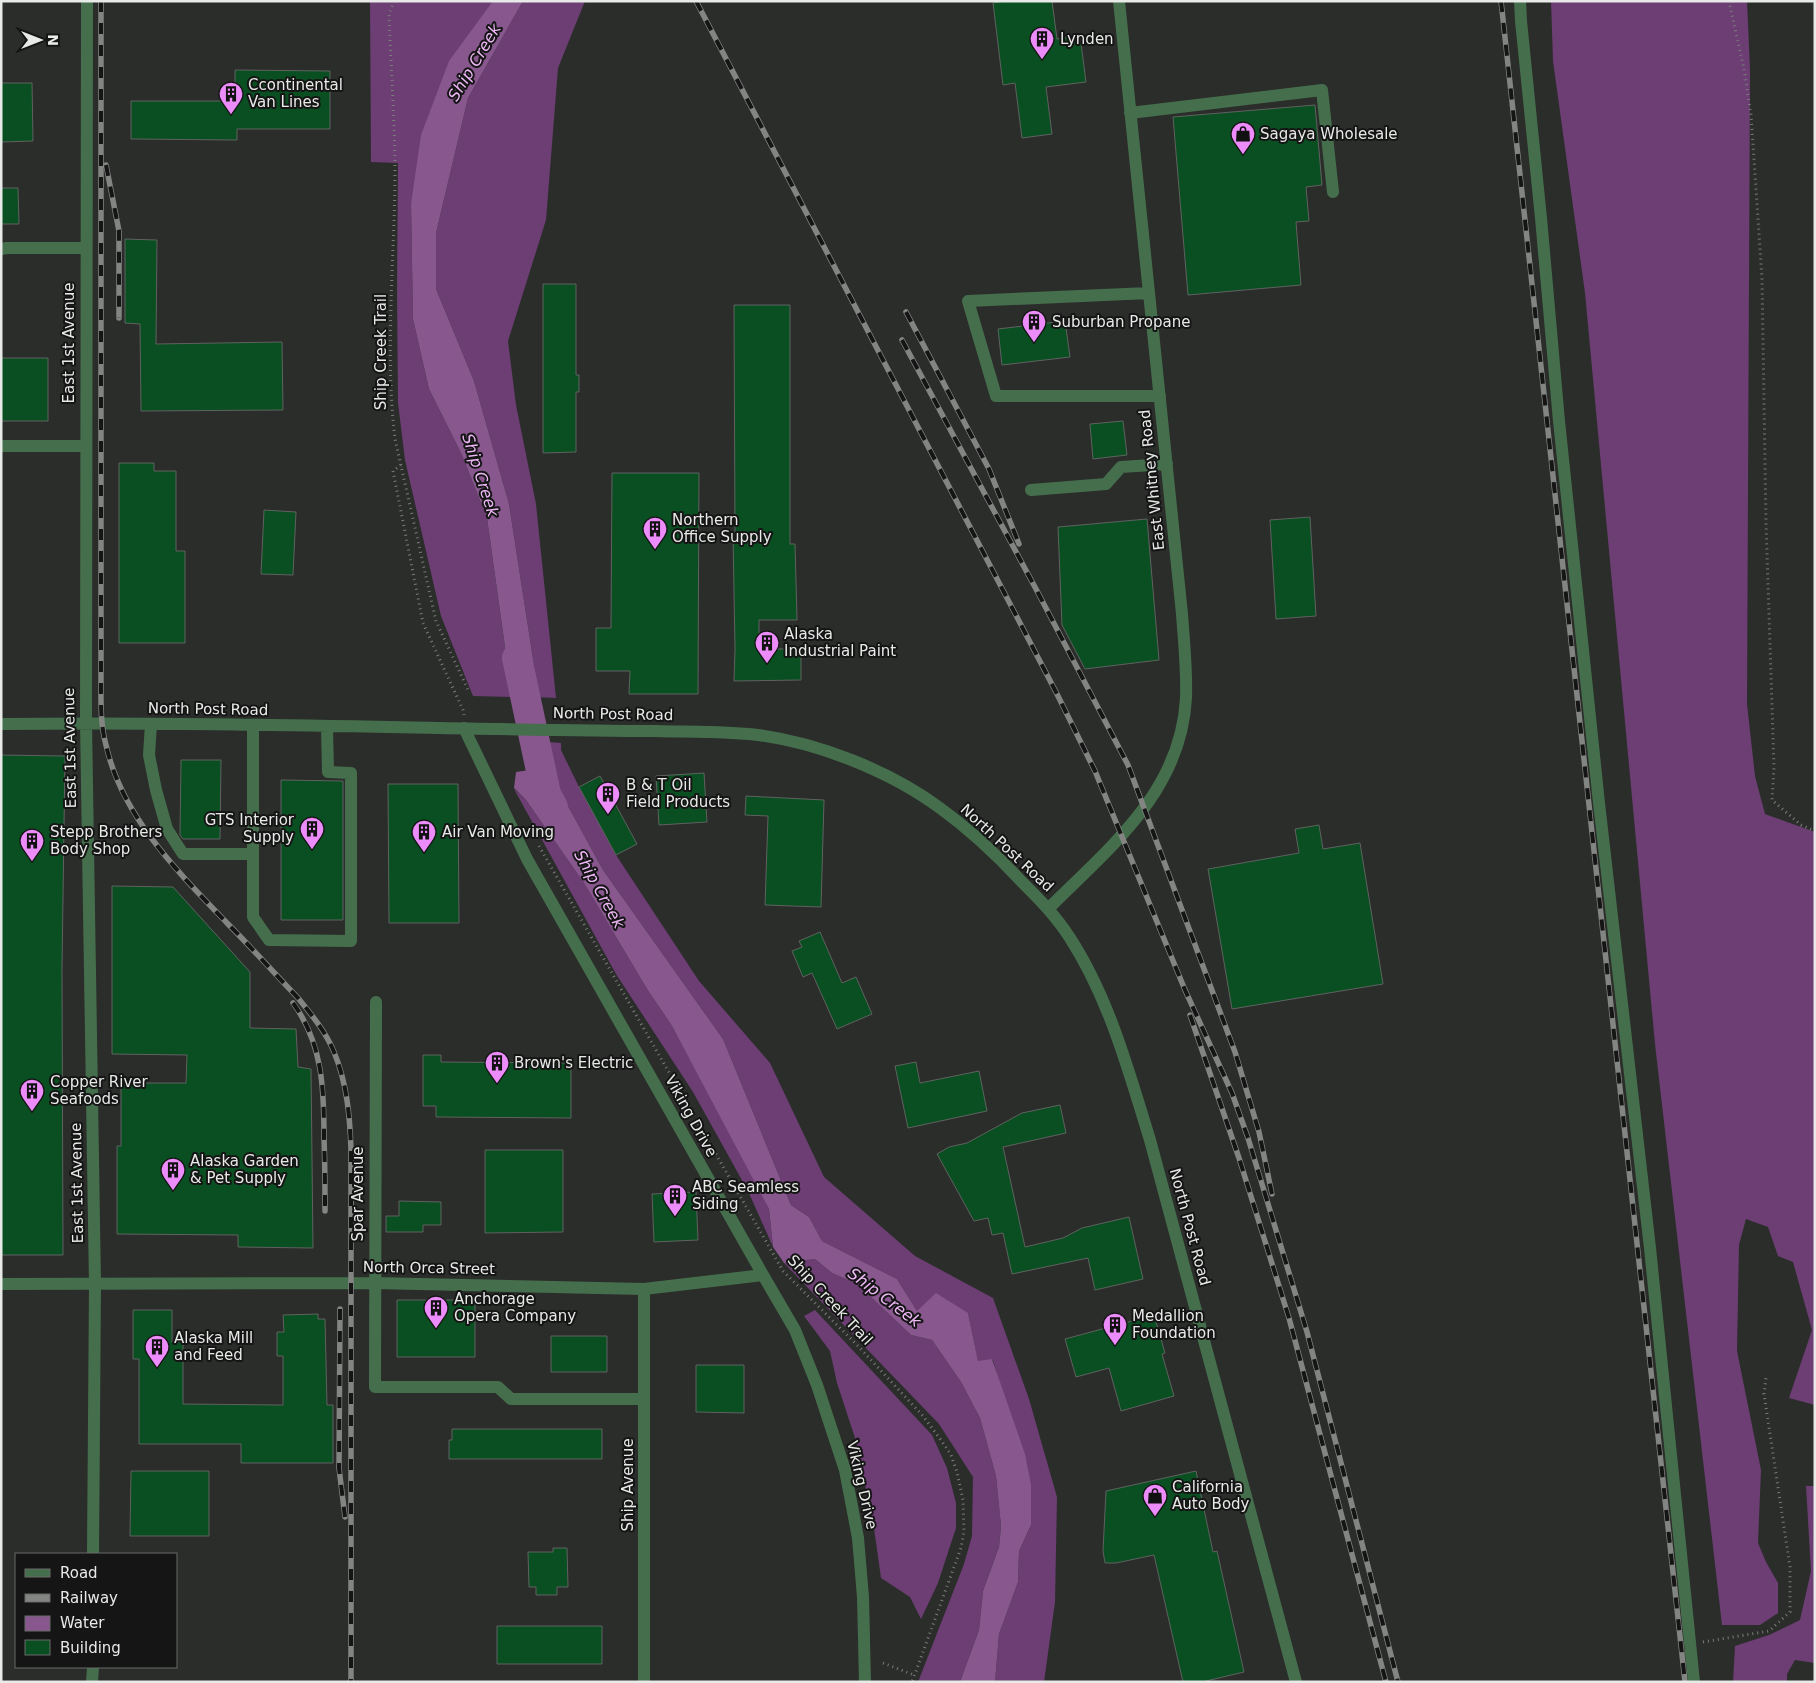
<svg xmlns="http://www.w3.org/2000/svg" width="1816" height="1683" viewBox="0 0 1816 1683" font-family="'DejaVu Sans',sans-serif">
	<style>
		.forest { fill: #6c3e73 }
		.water { fill: #87578e }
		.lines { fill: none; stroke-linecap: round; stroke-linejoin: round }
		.river { stroke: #87578e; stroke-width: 30 }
		.building { fill: #0a4f21; stroke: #5f6260 }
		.path { stroke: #7a7c7a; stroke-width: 3; stroke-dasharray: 1 4; stroke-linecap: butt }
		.minor { stroke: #456f4c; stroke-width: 12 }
		.rail-casing { stroke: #838583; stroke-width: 5.5 }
		.rail { stroke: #141514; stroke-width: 4; stroke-dasharray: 11; stroke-linecap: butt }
		.labels { text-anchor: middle; stroke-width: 4; stroke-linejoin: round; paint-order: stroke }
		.poi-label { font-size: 15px; fill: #e8eae8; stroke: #141514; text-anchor: start }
		.street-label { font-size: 15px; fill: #e8eae8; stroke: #141514 }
		.water-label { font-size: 16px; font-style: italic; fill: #eeb7f6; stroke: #141514 }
	</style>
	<rect width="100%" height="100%" fill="#2b2d2b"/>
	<path class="forest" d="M 370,1 L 493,1 L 411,204 L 413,319 L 429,389 L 462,455 L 487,518 L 512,697 L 473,696 L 441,616 L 405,460 L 398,403 L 397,289 L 398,163 L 371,162 Z
		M 523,1 L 585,1 L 558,68 L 546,220 L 508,341 L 516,405 L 536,504 L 556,698 L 535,697 L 533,659 L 509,504 L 474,381 L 436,289 L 436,233 L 468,98 Z
		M 1551,1 L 1747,1 L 1750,69 L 1747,704 L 1755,776 L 1765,814 L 1815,832 L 1815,1405 L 1789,1398 L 1812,1330 L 1793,1262 L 1778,1256 L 1768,1227 L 1746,1219 L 1739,1245 L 1737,1351 L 1761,1470 L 1758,1543 L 1766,1562 L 1778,1583 L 1778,1613 L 1760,1625 L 1722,1625 L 1655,1044 L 1585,293 L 1553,61 Z
		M 548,742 L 561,743 L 561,750 L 579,787 L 616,855 L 699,981 L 770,1063 L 824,1177 L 915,1256 L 993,1298 L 1029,1399 L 1057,1497 L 1055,1602 L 1044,1682 L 995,1682 L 999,1634 L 1018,1582 L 1019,1551 L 1031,1525 L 1003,1395 L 993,1360 L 978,1362 L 968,1313 L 917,1311 L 897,1279 L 822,1241 L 809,1217 L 791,1205 L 723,1039 L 603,870 L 551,775 Z
		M 514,789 L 526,800 L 584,883 L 647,989 L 672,1026 L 751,1171 L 769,1209 L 773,1247 L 748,1191 L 693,1092 L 616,974 Z
		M 815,1259 L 832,1273 L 857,1284 L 911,1335 L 932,1340 L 961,1382 L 980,1418 L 996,1476 L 1001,1526 L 999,1547 L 983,1591 L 979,1630 L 960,1682 L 918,1682 L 964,1564 L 972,1536 L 973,1477 L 939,1424 L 784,1263 Z
		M 815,1310 L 932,1435 L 947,1468 L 956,1503 L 956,1528 L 938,1583 L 921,1619 L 910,1597 L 881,1578 L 874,1528 L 856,1441 L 837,1383 L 830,1351 L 804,1316 Z
		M 1806,1486 L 1815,1486 L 1815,1663 L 1795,1660 L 1787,1674 L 1787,1682 L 1733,1682 L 1735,1646 L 1769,1635 L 1800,1620 L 1811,1571 Z"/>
	<path class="water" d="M 493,1 L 523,1 L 468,98 L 436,233 L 436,289 L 474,381 L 509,504 L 533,659 L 535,697 L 512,697 L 487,518 L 462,455 L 429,389 L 413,319 L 411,204 L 421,135 L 449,61 Z
		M 550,767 L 551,775 L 603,870 L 723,1039 L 791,1205 L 809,1217 L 822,1241 L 897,1279 L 917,1311 L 936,1293 L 968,1313 L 978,1361 L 992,1359 L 1025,1454 L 1031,1485 L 1031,1525 L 1019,1551 L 1018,1582 L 999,1634 L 995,1682 L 960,1682 L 979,1630 L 983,1591 L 999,1547 L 1001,1526 L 996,1476 L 980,1418 L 961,1382 L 932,1340 L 911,1335 L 857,1284 L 832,1273 L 815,1259 L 784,1263 L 773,1247 L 769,1209 L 672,1026 L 647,989 L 584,883 L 526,800 L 514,788 L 516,772 Z"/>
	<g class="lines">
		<path class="river" d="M 517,658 L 546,794 L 553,807"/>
	</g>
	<path class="building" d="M 1005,1 L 1052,1 L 1057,39 L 1080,36 L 1086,82 L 1046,87 L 1052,134 L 1022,138 L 1015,83 L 1003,85 L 993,3 Z
		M 235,70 L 330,71 L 330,129 L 237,129 L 237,140 L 131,139 L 131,101 L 235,101 Z
		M 1,83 L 32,83 L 33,141 L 1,142 Z
		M 1315,105 L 1322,185 L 1306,187 L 1309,221 L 1296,222 L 1301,285 L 1188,295 L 1173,117 Z
		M 1,188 L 18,188 L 19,224 L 1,224 Z
		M 125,239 L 157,240 L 156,344 L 282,342 L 283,410 L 141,411 L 140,324 L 125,323 Z
		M 543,284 L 576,284 L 576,375 L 579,375 L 579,392 L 576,392 L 576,452 L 543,453 Z
		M 734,305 L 790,305 L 790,544 L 795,544 L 797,620 L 759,620 L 759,649 L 801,649 L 801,680 L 734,681 L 735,649 L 733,535 L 735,535 Z
		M 1065,321 L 1070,357 L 1002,365 L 998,329 Z
		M 1,358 L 48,358 L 48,421 L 1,421 Z
		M 1123,421 L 1127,455 L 1093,459 L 1090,424 Z
		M 119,463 L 154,463 L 154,471 L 176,471 L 176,551 L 185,551 L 185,643 L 119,643 Z
		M 612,473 L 699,473 L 698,694 L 629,694 L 630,671 L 596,671 L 596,628 L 611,628 Z
		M 264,510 L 296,512 L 293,575 L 261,574 Z
		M 1310,517 L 1316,616 L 1276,619 L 1270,520 Z
		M 1147,519 L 1159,660 L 1085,669 L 1062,625 L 1058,527 Z
		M 1,755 L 65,756 L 62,969 L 63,1255 L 1,1255 Z
		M 181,760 L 221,760 L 220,839 L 183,839 L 180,835 Z
		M 704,773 L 707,822 L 659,825 L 656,776 Z
		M 600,776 L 637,844 L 616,855 L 579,787 Z
		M 281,780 L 343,781 L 343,920 L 281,920 Z
		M 388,784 L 458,784 L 459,923 L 389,923 Z
		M 746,796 L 824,800 L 821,907 L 765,905 L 768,816 L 745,815 Z
		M 1319,825 L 1323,849 L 1360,843 L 1383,984 L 1232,1009 L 1208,869 L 1299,853 L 1295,829 Z
		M 112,886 L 173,887 L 250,972 L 250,1028 L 296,1029 L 298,1067 L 311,1069 L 313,1248 L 238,1247 L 238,1235 L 117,1234 L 117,1146 L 121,1146 L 121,1083 L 186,1083 L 187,1055 L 112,1054 Z
		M 820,932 L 842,983 L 856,977 L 872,1014 L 837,1029 L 812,973 L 803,977 L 792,951 L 802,947 L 799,941 Z
		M 423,1055 L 441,1055 L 441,1062 L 571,1063 L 571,1118 L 436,1117 L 436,1106 L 423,1106 Z
		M 916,1062 L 920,1083 L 979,1071 L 987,1111 L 908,1128 L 895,1066 Z
		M 1060,1105 L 1066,1133 L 1003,1147 L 1025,1247 L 1063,1238 L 1082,1228 L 1129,1217 L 1143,1279 L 1095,1290 L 1088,1258 L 1012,1274 L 1003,1233 L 992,1235 L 988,1218 L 974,1221 L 937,1154 L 949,1147 L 967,1143 L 1022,1113 Z
		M 485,1150 L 563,1150 L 563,1232 L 485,1233 Z
		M 696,1192 L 698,1240 L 654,1242 L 652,1194 Z
		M 399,1201 L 441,1202 L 441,1225 L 423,1225 L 423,1232 L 386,1232 L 386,1216 L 399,1216 Z
		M 397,1300 L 475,1300 L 475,1357 L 397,1357 Z
		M 133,1310 L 172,1310 L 172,1342 L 183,1342 L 183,1404 L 283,1405 L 283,1356 L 277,1356 L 277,1332 L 284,1332 L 283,1315 L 318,1314 L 318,1319 L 325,1319 L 327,1405 L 333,1405 L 333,1463 L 241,1463 L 241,1444 L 139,1444 L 139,1359 L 133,1359 Z
		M 1154,1315 L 1165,1353 L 1162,1354 L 1174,1396 L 1121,1411 L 1109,1368 L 1076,1377 L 1065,1339 Z
		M 551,1336 L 607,1336 L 607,1372 L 551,1372 Z
		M 696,1365 L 744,1365 L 744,1413 L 696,1412 Z
		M 452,1429 L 602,1429 L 602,1459 L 449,1459 L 449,1440 L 452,1440 Z
		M 131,1471 L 209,1471 L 209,1536 L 130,1536 Z
		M 1196,1471 L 1213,1552 L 1217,1551 L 1244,1672 L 1202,1682 L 1183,1682 L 1154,1555 L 1116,1563 L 1105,1563 L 1103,1551 L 1106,1491 Z
		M 553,1548 L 567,1548 L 568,1587 L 557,1587 L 557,1595 L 536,1595 L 536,1587 L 529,1587 L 528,1552 L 553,1552 Z
		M 497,1626 L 602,1626 L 602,1664 L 497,1664 Z"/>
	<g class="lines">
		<path class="path" d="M 394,1 L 389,15 C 391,69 395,124 395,178 C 394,265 385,353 395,439 L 436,621 L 469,692
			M 1729,1 L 1744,69 L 1751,115 L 1762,278 L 1766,523 L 1774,767 L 1772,800 L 1801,825 L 1815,831
			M 401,465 L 393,471 L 423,623 L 463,710 L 464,715
			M 539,846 L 783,1271 L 859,1347 L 923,1416 L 941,1440 L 951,1455 L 957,1472 L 963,1500 L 964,1532 L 961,1548 L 912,1682
			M 1703,1642 L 1769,1631 L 1790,1612 L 1790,1567 L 1764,1394 L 1766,1378
			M 883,1663 L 914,1675"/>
		<path class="minor" d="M 87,1 L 86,723 L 95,1284 L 93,1554
			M 1520,1 L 1521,21 L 1541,218 L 1559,421 L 1599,803 L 1650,1248 L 1694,1682
			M 1130,113 L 1322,90 L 1333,192
			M 1,249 L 7,248 L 86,248
			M 1149,293 L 968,301 L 996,396 L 1160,396
			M 1,446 L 85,446
			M 1031,490 L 1106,484 L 1121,467 L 1167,464
			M 1,724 C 167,722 333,726 499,729 C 551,730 604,731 656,731 C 690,732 724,731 758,735 C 819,743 890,771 940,808 C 969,829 996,854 1021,881 C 1039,899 1056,916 1070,938 C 1109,998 1129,1072 1150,1140 L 1296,1682
			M 151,724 L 149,755 L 156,790 L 167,829 L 183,854 L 253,854
			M 253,726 L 253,917 L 269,940 L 351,941 L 351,773 L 328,772 L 327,726
			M 464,728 L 527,859 L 763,1275 L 795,1330 L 817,1385 L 845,1470 L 858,1538 L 863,1597 L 865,1682
			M 1048,909 C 1110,847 1181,792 1186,698 C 1187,670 1184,642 1182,614 L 1119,1
			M 376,1002 L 375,1387 L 498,1387 L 511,1399 L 644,1399
			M 1,1284 L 374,1283 L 644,1289 L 763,1275
			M 644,1289 L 644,1682
			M 92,1682 L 93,1667"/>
		<defs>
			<path id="rail" d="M 101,1 L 101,677 C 101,700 100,723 106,745 C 122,817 178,872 227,923 C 251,947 274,973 298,998 C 311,1014 326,1032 334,1052 C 347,1083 350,1117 351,1150 L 351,1682
				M 696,1 L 1057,694 L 1095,771 L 1185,990 L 1232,1093 L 1248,1138 L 1307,1332 L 1398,1682
				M 1501,1 L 1685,1682
				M 106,165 L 119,231 L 119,318
				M 906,312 L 989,469 L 1019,544
				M 902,340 L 1036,589 L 1128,765 L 1235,1052 L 1259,1132 L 1272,1194
				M 293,1003 C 323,1044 324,1090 324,1138 C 325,1163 325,1187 325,1211
				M 1190,1015 L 1239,1158 L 1289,1318 L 1386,1682
				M 340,1309 L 339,1468 L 345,1517"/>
		</defs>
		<use href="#rail" class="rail-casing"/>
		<use href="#rail" class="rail"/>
	</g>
	<defs>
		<symbol id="building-pin" viewBox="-11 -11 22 30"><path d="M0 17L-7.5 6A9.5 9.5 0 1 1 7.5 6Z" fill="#ec8cfa" stroke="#141514"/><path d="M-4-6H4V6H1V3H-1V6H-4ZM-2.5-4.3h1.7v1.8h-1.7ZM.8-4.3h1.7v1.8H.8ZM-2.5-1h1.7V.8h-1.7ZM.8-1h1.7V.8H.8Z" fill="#111"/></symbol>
		<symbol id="shop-pin" viewBox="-11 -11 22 30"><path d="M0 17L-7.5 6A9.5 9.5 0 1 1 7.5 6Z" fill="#ec8cfa" stroke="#141514"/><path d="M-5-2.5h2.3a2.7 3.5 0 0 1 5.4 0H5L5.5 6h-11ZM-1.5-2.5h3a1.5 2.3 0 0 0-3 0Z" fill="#111"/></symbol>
	</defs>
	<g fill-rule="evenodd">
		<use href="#building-pin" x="1028" y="25" width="28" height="38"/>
		<use href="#building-pin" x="217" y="80" width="28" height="38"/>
		<use href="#shop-pin" x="1229" y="120" width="28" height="38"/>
		<use href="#building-pin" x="1020" y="308" width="28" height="38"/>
		<use href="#building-pin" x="641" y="515" width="28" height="38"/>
		<use href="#building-pin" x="753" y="629" width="28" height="38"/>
		<use href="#building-pin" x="594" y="780" width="28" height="38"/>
		<use href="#building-pin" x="298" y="815" width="28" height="38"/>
		<use href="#building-pin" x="410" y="818" width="28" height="38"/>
		<use href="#building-pin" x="18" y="827" width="28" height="38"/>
		<use href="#building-pin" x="483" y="1049" width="28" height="38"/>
		<use href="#building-pin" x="18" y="1077" width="28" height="38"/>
		<use href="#building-pin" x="159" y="1156" width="28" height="38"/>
		<use href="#building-pin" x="661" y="1182" width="28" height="38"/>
		<use href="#building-pin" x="422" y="1294" width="28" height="38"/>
		<use href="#building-pin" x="1101" y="1311" width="28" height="38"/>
		<use href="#building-pin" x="143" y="1333" width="28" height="38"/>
		<use href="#shop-pin" x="1141" y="1482" width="28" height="38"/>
	</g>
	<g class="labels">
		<g class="poi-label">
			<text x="1060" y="44">Lynden</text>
			<text x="248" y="90">Ccontinental<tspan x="248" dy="17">Van Lines</tspan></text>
			<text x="1260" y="139">Sagaya Wholesale</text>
			<text x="1052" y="327">Suburban Propane</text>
			<text x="672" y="525">Northern<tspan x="672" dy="17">Office Supply</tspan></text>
			<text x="784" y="639">Alaska<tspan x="784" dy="17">Industrial Paint</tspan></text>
			<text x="626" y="790">B &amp; T Oil<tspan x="626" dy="17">Field Products</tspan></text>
			<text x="294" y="825" text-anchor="end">GTS Interior<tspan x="294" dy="17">Supply</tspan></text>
			<text x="50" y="837">Stepp Brothers<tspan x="50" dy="17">Body Shop</tspan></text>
			<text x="442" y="837">Air Van Moving</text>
			<text x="514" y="1068">Brown's Electric</text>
			<text x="50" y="1087">Copper River<tspan x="50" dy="17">Seafoods</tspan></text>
			<text x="190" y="1166">Alaska Garden<tspan x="190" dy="17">&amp; Pet Supply</tspan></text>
			<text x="692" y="1192">ABC Seamless<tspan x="692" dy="17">Siding</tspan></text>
			<text x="454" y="1304">Anchorage<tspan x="454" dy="17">Opera Company</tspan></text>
			<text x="1132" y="1321">Medallion<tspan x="1132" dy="17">Foundation</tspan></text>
			<text x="174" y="1343">Alaska Mill<tspan x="174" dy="17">and Feed</tspan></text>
			<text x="1172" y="1492">California<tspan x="1172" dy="17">Auto Body</tspan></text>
		</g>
		<g class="street-label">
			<text transform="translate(69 343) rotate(-90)" y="5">East 1st Avenue</text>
			<text transform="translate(381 352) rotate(-90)" y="5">Ship Creek Trail</text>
			<text transform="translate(1152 480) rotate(-96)" y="5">East Whitney Road</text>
			<text transform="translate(208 709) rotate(1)" y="5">North Post Road</text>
			<text transform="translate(613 714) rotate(1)" y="5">North Post Road</text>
			<text transform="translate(70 748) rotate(-91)" y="5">East 1st Avenue</text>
			<text transform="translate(1007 848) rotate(43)" y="5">North Post Road</text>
			<text transform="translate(691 1116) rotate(61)" y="5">Viking Drive</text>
			<text transform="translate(77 1183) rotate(-91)" y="5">East 1st Avenue</text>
			<text transform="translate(358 1194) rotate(-90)" y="5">Spar Avenue</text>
			<text transform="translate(1190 1227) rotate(75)" y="5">North Post Road</text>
			<text transform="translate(429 1268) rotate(1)" y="5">North Orca Street</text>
			<text transform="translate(830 1300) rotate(47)" y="5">Ship Creek Trail</text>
			<text transform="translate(628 1485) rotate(-90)" y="5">Ship Avenue</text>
			<text transform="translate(862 1485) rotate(77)" y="5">Viking Drive</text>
		</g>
		<g class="water-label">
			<text transform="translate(474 62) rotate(-59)" y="6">Ship Creek</text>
			<text transform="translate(481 475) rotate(72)" y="6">Ship Creek</text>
			<text transform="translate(600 889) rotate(61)" y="6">Ship Creek</text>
			<text transform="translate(885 1297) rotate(37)" y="6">Ship Creek</text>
		</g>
	</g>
	<rect width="1816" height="1683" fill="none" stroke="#e8eae8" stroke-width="5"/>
	<rect x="15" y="1553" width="162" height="115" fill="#141514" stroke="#696a69"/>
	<rect x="25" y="1569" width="25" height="8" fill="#456f4c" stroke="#696a69"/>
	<text x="60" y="1578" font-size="15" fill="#e8eae8">Road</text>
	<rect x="25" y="1594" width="25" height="8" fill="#838583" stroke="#696a69"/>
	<text x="60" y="1603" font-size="15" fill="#e8eae8">Railway</text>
	<rect x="25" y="1616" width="25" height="15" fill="#87578e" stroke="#696a69"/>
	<text x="60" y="1628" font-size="15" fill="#e8eae8">Water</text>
	<rect x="25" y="1640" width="25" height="15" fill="#0a4f21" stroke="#696a69"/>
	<text x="60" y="1653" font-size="15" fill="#e8eae8">Building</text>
	<g transform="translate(40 40) rotate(90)" stroke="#141514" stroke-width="4" paint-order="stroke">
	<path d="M0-4L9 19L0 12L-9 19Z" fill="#e8eae8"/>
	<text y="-8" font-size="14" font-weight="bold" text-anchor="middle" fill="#e8eae8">N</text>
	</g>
</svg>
